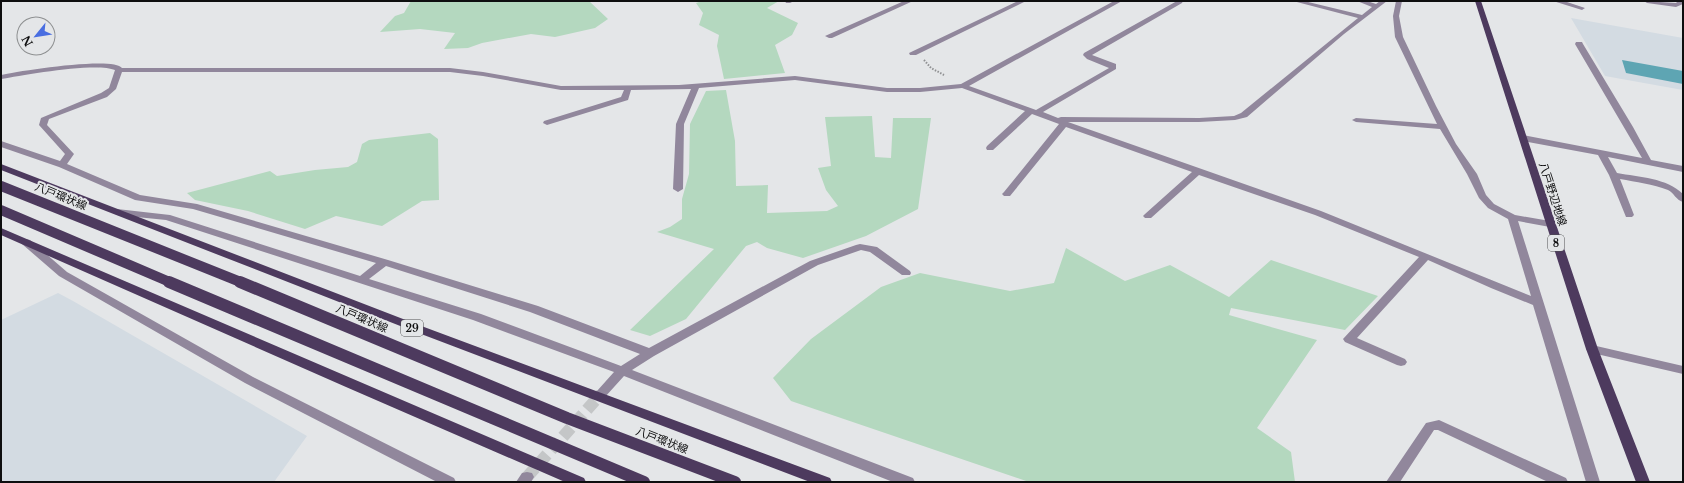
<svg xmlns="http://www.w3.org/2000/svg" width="1684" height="483" viewBox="0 0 1684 483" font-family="'Libre Baskerville','Noto Sans JP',serif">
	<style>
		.built { fill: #d3dbe2 }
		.green { fill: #b4d8bf }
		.water { fill: #5ea5b3 }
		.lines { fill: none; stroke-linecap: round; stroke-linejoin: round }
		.minor-tunnel { stroke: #c4c6c7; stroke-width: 12; stroke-dasharray: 12 6; stroke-linecap: butt }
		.path { stroke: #909193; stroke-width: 2; stroke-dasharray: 1.5 1.5; stroke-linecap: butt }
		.minor { fill: #91879c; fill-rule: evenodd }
		.major { fill: #4d3a5e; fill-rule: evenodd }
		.major-bridge-far1 { stroke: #4d3a5e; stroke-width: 10 }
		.major-bridge { stroke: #4d3a5e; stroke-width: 12 }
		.labels { text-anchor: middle; stroke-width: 4; stroke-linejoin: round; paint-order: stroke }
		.shield { fill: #e4e6e8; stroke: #4e4f50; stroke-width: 1 }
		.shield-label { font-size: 10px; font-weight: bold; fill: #0e0e0f }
		.street-label { font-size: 11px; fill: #0e0e0f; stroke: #e4e6e8 }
	</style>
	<rect width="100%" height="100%" fill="#e4e6e8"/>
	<path class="built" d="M 1571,18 L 1683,38 L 1683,90 L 1605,76 Z
		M 58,293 L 73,301 L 307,436 L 274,482 L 1,482 L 1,320 Z"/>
	<path class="green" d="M 411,1 L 589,1 L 608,19 L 595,28 L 555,37 L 531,34 L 482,43 L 468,48 L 444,49 L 455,33 L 420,29 L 380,32 L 395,16 L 404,13 Z
		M 702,1 L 779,1 L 767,8 L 798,23 L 792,35 L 775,45 L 785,73 L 724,79 L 717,46 L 719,35 L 699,25 L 703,13 L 696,3 Z
		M 726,90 L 735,141 L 736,186 L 768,185 L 767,213 L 827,211 L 838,206 L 826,190 L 818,168 L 831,166 L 825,117 L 872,116 L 875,157 L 891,158 L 893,118 L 931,118 L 918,209 L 866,236 L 803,258 L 767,248 L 757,242 L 746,246 L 686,319 L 650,336 L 630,330 L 714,249 L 657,232 L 670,227 L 682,219 L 682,199 L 689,174 L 690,124 L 706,91 Z
		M 430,133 L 438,139 L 439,200 L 422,201 L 382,226 L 336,216 L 305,229 L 248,211 L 195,200 L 187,193 L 270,171 L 277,176 L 315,170 L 348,167 L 357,162 L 362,144 L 369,140 Z
		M 1066,248 L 1125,281 L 1170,265 L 1229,297 L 1271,260 L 1378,296 L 1345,330 L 1231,308 L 1229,315 L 1317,340 L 1257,428 L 1291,452 L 1295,482 L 1029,482 L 791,401 L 773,378 L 811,339 L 881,287 L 920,273 L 1010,291 L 1054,283 Z"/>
	<path class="water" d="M 1622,60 L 1683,71 L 1683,84 L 1626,73 Z"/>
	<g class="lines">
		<path class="minor-tunnel" d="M 527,477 L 601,394"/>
		<path class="path" d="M 924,60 L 931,68 L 944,75"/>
		<path class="minor" d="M 785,1 L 794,1 L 790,3 L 786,3 Z
			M 904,1 L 913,1 L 832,38 L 829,38 L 825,36 Z
			M 1018,1 L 1026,1 L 916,55 L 910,55 L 909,53 Z
			M 1114,1 L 1122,1 L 969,86 L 1036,110 L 1109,68 L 1087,59 L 1083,55 L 1084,53 L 1177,1 L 1183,1 L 1182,3 L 1092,55 L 1116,64 L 1116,69 L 1043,112 L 1058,118 L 1061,117 L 1199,118 L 1234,116 L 1241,113 L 1358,18 L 1293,1 L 1304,1 L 1362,15 L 1372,7 L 1357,1 L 1367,1 L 1376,4 L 1380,1 L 1387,1 L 1344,34 L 1247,117 L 1235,120 L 1199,122 L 1068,122 L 1321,211 L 1531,296 L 1508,219 L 1488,208 L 1479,198 L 1467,174 L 1440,129 L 1356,122 L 1352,120 L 1356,118 L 1437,124 L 1395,37 L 1393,16 L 1396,1 L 1402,1 L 1399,16 L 1403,37 L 1436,106 L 1456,144 L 1477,174 L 1486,195 L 1494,204 L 1515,215 L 1550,221 L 1555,224 L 1550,227 L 1518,221 L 1600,482 L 1586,482 L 1533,305 L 1491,288 L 1428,260 L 1357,338 L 1405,359 L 1407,362 L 1405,365 L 1401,366 L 1397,365 L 1345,342 L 1343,339 L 1419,257 L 1315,215 L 1199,175 L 1151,218 L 1145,218 L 1143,216 L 1145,214 L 1192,172 L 1066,127 L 1010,196 L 1004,196 L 1002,194 L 1004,192 L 1059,124 L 1032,114 L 993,150 L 987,150 L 986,148 L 987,146 L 1025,111 L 962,88 L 920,92 L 887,92 L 795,80 L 699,88 L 684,124 L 683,189 L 678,192 L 673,189 L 676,124 L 691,89 L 631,90 L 628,100 L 547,125 L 543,123 L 544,121 L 621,97 L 624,90 L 561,90 L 483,76 L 450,72 L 122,72 L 116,89 L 107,97 L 49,119 L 47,125 L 74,154 L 67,164 L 140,195 L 197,204 L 388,260 L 538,306 L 649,348 L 810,261 L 856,245 L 860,244 L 877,247 L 910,271 L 911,273 L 910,275 L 902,275 L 870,252 L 861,250 L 818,265 L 654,356 L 632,370 L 913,478 L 915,482 L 893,482 L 624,376 L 605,397 L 601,398 L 597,397 L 595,394 L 597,391 L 614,372 L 473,320 L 166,220 L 117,215 L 112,212 L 117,209 L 170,215 L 360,276 L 376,263 L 193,209 L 135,200 L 59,167 L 1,147 L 1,141 L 60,161 L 65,154 L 39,125 L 41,118 L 101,93 L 109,88 L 115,70 C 96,62 24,75 1,79 L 1,75 C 18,71 114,56 122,68 L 450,68 L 483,72 L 561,86 L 679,85 L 795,76 L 887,88 L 920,88 L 961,84 ZM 386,266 L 530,312 L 640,354 L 621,366 L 481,314 L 369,279 Z
			M 1553,1 L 1564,1 L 1585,8 L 1582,10 Z
			M 1644,1 L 1676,3 L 1678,1 L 1683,1 L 1683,4 L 1676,7 L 1647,3 Z
			M 1576,42 L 1582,42 L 1583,44 L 1633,127 L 1651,160 L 1683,166 L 1683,172 L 1608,157 L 1617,173 C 1639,177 1667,178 1683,194 L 1683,202 C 1676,200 1674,193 1668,190 C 1653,184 1636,182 1620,179 L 1634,215 L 1632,217 L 1626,217 L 1609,175 L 1598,155 L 1523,141 L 1519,138 L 1523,135 L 1642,158 L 1575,44 Z
			M 26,239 L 30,240 L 67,272 L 253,377 L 454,478 L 456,482 L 437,482 L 245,383 L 59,276 L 22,244 L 21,242 L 22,240 Z
			M 1592,345 L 1683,366 L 1683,374 L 1588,352 L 1586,349 L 1588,346 Z
			M 1439,420 L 1566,478 L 1568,482 L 1548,482 L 1438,430 L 1434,430 L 1400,482 L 1386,482 L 1426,423 Z
			M 527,472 L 532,473 L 534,477 L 531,482 L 516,482 L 522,473 Z"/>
		<path class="major" d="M 1475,1 L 1481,1 L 1598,349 L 1650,482 L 1636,482 L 1586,349 Z
			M 1,164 L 416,324 L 830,478 L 832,482 L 810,482 L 408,329 L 1,170 Z
			M 1,228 L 584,478 L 586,482 L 565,482 L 346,387 L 1,235 Z"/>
		<path class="major-bridge-far1" d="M 1,186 L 243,283
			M 1,210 L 172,283"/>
		<path class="major-bridge" d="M 169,282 L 644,482
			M 240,282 L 567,418 L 735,482"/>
	</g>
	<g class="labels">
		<g class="shield">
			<rect x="1548" y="235" width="16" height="16" rx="3"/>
			<rect x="401" y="320" width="22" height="16" rx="3"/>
		</g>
		<g class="shield-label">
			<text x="1556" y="247">8</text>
			<text x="412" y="332">29</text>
		</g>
		<g class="street-label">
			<text transform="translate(1553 194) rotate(72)" y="4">八戸野辺地線</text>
			<text transform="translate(61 196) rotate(22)" y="4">八戸環状線</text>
			<text transform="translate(362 318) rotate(23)" y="4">八戸環状線</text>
			<text transform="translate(662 440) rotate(21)" y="4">八戸環状線</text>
		</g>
	</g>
	<rect width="1684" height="483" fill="none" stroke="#0e0e0f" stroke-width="4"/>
	<g transform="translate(36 36) rotate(240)"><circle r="19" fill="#e4e6e8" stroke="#8e9091"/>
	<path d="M0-3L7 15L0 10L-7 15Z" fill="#496ee1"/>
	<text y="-6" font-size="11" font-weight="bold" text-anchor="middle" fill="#0e0e0f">N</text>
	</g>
</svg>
